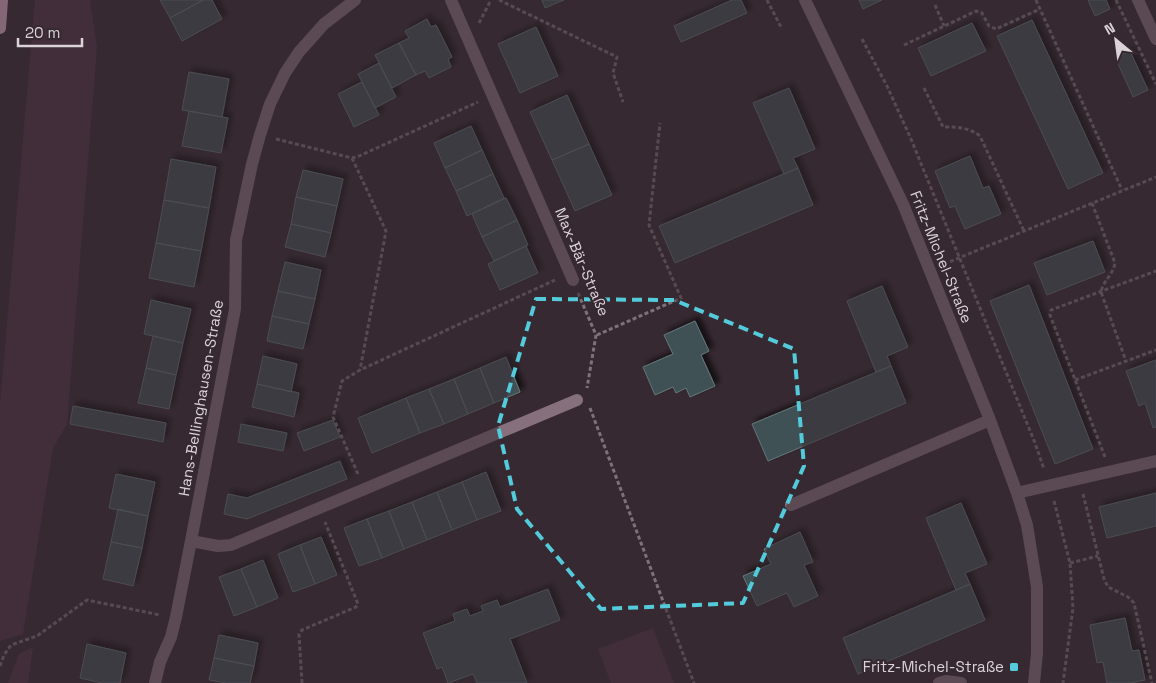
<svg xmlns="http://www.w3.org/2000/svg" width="1156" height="683" viewBox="0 0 1156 683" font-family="'Space Grotesk',sans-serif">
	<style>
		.green { fill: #513245 }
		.building { fill: #3f5154; stroke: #64777a; filter: url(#shadow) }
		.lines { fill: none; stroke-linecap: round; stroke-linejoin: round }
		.path { stroke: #7e7279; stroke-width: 3; stroke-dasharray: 4 2.5; stroke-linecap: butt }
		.minor { stroke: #87707d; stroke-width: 12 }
		.major { stroke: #e0b2cc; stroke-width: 12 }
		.marked { fill: none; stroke: #53cbda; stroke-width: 4; stroke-dasharray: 10 6; stroke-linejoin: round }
		.poi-dot { fill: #53cbda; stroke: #362931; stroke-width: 2 }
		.labels { text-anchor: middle; stroke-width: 4.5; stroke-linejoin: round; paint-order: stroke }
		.street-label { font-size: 15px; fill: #dcd3d8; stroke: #362931 }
		.poi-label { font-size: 15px; fill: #dcd3d8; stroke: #362931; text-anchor: end }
	</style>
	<defs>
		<filter id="shadow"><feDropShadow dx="4.5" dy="-4.5" stdDeviation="2.5" flood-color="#0009"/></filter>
	</defs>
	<rect width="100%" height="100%" fill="#362931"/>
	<path class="green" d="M 35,0 L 90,0 L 97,47 L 67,424 L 53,448 L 23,634 L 0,641 L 0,405 Z
		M 653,628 L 674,683 L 611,683 L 598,649 Z
		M 33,647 L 28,683 L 8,683 L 19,654 Z"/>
	<path class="building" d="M 160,0 L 203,0 L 170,18 Z
		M 203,0 L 212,0 L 222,19 L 182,41 L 170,18 Z
		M 542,0 L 564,0 L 545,8 Z
		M 732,0 L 741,0 L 747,13 L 681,42 L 674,26 Z
		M 859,0 L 882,0 L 863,9 Z
		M 1088,0 L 1106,0 L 1110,9 L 1095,16 Z
		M 427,19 L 431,27 L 436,25 L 452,57 L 448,59 L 451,67 L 429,78 L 425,71 L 416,75 L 399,43 L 409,38 L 405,31 Z
		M 1032,20 L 1103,173 L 1068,189 L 997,36 Z
		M 972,23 L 986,51 L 931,76 L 918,48 Z
		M 536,27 L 558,76 L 520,93 L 498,44 Z
		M 399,43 L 416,75 L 392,88 L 375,55 Z
		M 1130,51 L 1148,90 L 1133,97 L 1115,57 Z
		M 379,63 L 396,97 L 375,108 L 358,74 Z
		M 189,72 L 229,79 L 222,117 L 182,110 Z
		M 362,82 L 379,115 L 354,127 L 338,94 Z
		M 789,88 L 815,149 L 793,158 L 798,168 L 784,174 L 753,103 Z
		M 567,95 L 589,144 L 552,160 L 530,112 Z
		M 189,111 L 228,118 L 221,153 L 182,146 Z
		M 471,126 L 482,150 L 445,168 L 434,143 Z
		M 589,144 L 612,195 L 575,211 L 552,160 Z
		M 482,150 L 493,174 L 456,191 L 445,168 Z
		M 970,156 L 983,188 L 989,186 L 1001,214 L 965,229 L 955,206 L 950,208 L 935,171 Z
		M 171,159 L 216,167 L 209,208 L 164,200 Z
		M 798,168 L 813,205 L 675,263 L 659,226 Z
		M 303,170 L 343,179 L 337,206 L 296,197 Z
		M 493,174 L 504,198 L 467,216 L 456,191 Z
		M 296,197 L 337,206 L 331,233 L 291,224 Z
		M 506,198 L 517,220 L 482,237 L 472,214 Z
		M 164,200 L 209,208 L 201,251 L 156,243 Z
		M 517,220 L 528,245 L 494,261 L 482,237 Z
		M 291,224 L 331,233 L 325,257 L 285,247 Z
		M 1093,241 L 1105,272 L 1047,295 L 1034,263 Z
		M 156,243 L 201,251 L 194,287 L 149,278 Z
		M 526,246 L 538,273 L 500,290 L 488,264 Z
		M 285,262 L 321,270 L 315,299 L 278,291 Z
		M 1029,285 L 1093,449 L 1055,464 L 990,301 Z
		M 882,286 L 908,347 L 887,356 L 891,366 L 876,372 L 847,301 Z
		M 278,291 L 315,299 L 309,324 L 272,316 Z
		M 151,300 L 191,309 L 183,343 L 144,334 Z
		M 272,316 L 309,324 L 303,349 L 267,341 Z
		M 695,321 L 709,351 L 701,355 L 715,386 L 690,397 L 686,388 L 676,393 L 673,387 L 655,395 L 643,367 L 673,354 L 664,335 Z
		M 153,336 L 183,343 L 176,375 L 146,368 Z
		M 263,356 L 297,364 L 291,392 L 257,384 Z
		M 506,357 L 520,392 L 494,403 L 480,368 Z
		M 1156,360 L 1156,427 L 1153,428 L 1145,403 L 1139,406 L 1126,371 Z
		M 891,366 L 906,403 L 768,461 L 752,424 Z
		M 146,368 L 176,375 L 169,409 L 138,403 Z
		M 480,368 L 494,403 L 468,414 L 454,379 Z
		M 454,379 L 468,414 L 444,424 L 429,389 Z
		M 257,384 L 299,393 L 294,417 L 252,407 Z
		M 429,389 L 444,424 L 420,433 L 406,398 Z
		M 406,398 L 420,433 L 372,453 L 358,418 Z
		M 73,406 L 166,423 L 163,442 L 70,424 Z
		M 333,420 L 340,437 L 304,451 L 297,433 Z
		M 241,424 L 287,433 L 283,451 L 238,442 Z
		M 340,461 L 347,479 L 247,519 L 224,514 L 228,494 L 247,498 Z
		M 486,472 L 501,511 L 477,520 L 462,482 Z
		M 116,474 L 155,482 L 148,516 L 109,508 Z
		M 462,482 L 477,520 L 452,530 L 437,492 Z
		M 437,492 L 452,530 L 427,540 L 412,502 Z
		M 1156,493 L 1156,526 L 1107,538 L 1099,507 Z
		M 412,502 L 427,540 L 404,549 L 389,511 Z
		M 961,503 L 987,564 L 965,573 L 970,584 L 956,590 L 926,518 Z
		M 118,509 L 148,516 L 142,548 L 111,542 Z
		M 389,511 L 404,549 L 382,558 L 367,519 Z
		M 367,519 L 382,558 L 359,566 L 344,528 Z
		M 800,532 L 813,562 L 804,565 L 818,596 L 794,607 L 787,593 L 757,606 L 743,576 L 771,564 L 764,549 Z
		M 321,537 L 337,575 L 315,584 L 300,545 Z
		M 111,542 L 142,548 L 133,586 L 103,579 Z
		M 300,545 L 315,584 L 293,592 L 278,554 Z
		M 263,560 L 278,598 L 257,607 L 241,569 Z
		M 241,569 L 257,607 L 234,616 L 219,577 Z
		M 970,584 L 985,620 L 858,674 L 843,638 Z
		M 548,589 L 560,620 L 510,639 L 527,683 L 477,683 L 473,674 L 448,683 L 442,667 L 437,669 L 423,633 L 455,621 L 453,614 L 467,609 L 470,616 L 483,611 L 481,606 L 497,600 L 500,607 Z
		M 1125,618 L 1132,651 L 1139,650 L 1145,680 L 1130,683 L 1107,683 L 1103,662 L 1097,663 L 1090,625 Z
		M 219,635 L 258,643 L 254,666 L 214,658 Z
		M 87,644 L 126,653 L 120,683 L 102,683 L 80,678 Z
		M 214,658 L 254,666 L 250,683 L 226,683 L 209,680 Z"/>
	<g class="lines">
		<path class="path" d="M 499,0 L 617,57 L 613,73 L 623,102
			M 767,0 L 782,29
			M 1036,0 L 1122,190
			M 1116,0 L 1156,84
			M 935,5 L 944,26
			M 479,23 L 491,0
			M 862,39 L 887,86 L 911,139 L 1035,443 L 1044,469
			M 904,45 L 976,11 L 982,13 L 989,26 L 996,29 L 1040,9
			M 924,88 L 943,127 C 957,127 968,127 980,136 L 1024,231
			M 276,139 L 352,158 L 359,156 L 478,102
			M 352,158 L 386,231 L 360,370
			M 1092,203 L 1115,263 C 1113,275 1103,281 1101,292 L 1126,361
			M 944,264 L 1156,177
			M 578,293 L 596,335 L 587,388
			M 597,335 L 681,298 L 649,225 L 660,123
			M 1075,380 L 1156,350
			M 590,408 L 694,683
			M 1105,457 L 1050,315 L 1051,310 L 1156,271
			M 358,474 L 333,417 L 342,381 L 360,370 L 555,280
			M 1083,494 L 1104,579 L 1108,587 L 1128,597 L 1134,603 L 1152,683
			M 1054,501 L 1070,563 L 1073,608 L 1063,683
			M 1070,563 L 1098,556
			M 0,666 L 4,655 L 11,645 L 37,636 L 87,600 L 160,615
			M 302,683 L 299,634 L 302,630 L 356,607 L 358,604 L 325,522"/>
		<path class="minor" d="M 451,0 L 573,280
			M 805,0 L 903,204 L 990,420 L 1017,493 L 1027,525 L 1037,587 L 1037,653 L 1034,683
			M 1138,0 L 1156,39
			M 1017,493 L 1156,461
			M 791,505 L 990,420
			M 191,541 L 218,546 L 231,545 L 577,400
			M 155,683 L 160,662 L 171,637 L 176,617 L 191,541 L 235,309 L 236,240 L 252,164 L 260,135 L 270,104 L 285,73 L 299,52 L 324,24 L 355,0
			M 939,683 L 946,681 L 961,683"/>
		<path class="major" d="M 0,28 L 2,0"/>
	</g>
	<path d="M0 0H1156V683H0ZM 536,299 L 674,300 L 794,349 L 804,466 L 743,603 L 601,609 L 517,509 L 498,426 Z" fill="#362931" fill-opacity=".55" fill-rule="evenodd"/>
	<path class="marked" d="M 536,299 L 674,300 L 794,349 L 804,466 L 743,603 L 601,609 L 517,509 L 498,426 Z"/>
	<rect class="poi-dot" x="1009" y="662" width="10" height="10" rx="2.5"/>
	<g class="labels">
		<g class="street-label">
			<text transform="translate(941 257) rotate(68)" y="5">Fritz-Michel-Straße</text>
			<text transform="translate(582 262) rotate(67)" y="5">Max-Bär-Straße</text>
			<text transform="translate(201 398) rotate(-80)" y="5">Hans-Bellinghausen-Straße</text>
		</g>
		<g class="poi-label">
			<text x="1004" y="672">Fritz-Michel-Straße</text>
		</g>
	</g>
	<g transform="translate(1116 40) rotate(331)" stroke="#362931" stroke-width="4" paint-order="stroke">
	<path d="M0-4L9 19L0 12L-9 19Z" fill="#dcd3d8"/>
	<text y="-8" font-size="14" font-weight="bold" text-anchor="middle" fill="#dcd3d8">N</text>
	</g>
	<path d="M18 38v8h64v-8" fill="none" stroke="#dcd3d8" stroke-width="2.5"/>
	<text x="25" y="38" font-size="15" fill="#dcd3d8" stroke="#362931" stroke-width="4" paint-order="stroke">20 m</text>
</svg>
